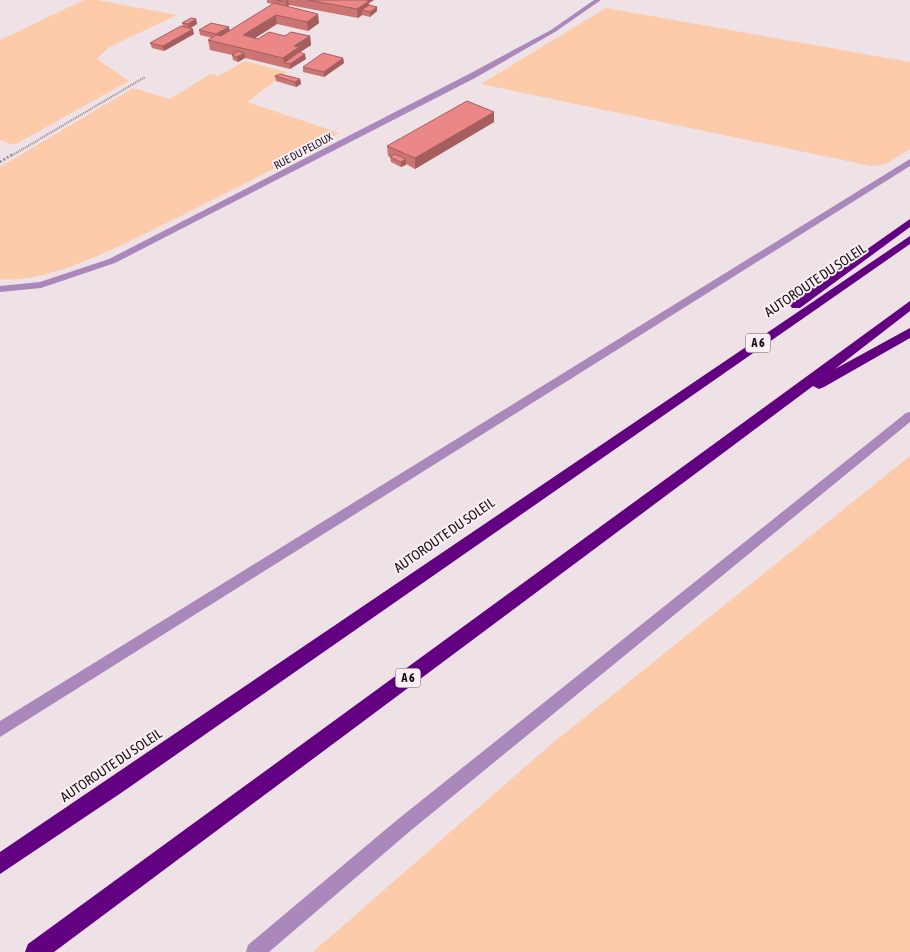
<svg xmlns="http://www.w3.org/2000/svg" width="910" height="952" viewBox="0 0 910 952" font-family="'Asap Condensed',sans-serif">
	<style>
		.green { fill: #fdcaaa }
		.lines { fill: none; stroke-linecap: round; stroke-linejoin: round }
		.path-far1 { stroke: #8f878a; stroke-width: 2; stroke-dasharray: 1 1; stroke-linecap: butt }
		.path { stroke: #8f878a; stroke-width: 2.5; stroke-dasharray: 2 2; stroke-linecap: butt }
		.minor { fill: #a8b; fill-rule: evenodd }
		.highway { fill: #620081; fill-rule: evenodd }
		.wall { fill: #cb7474 }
		.shaded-wall { fill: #a55e5e }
		.building { fill: #ec8787; stroke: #a55e5e }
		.labels { text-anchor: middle; stroke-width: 4; stroke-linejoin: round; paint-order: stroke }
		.far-street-label { font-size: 11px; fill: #141112; stroke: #fbeff5 }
		.shield { fill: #fbeff5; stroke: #595456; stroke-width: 1 }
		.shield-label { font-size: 12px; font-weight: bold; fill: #141112 }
		.street-label { font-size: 14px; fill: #141112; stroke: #fbeff5 }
	</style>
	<rect width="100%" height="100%" fill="#eee2e7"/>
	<path class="green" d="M 84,0 L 97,0 L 177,15 L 109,47 L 97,59 L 129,81 L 14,145 L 0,140 L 0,40 Z
		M 606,8 L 910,62 L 910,149 L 886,164 L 871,166 L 481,84 Z
		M 245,61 L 287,72 L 247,102 L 339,133 C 287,163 234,189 181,216 C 135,238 51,285 0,279 L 0,167 L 133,88 L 170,99 L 210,74 L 218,76 Z
		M 910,456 L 910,952 L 313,952 L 549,746 Z"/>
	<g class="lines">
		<path class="path-far1" d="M 11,156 L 145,77"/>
		<path class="path" d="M 0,162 L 13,154"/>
		<path class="minor" d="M 594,0 L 601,0 L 555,32 L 475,78 L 115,263 L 41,288 L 0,292 L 0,286 L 40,282 L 109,259 L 469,74 L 551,30 Z
			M 910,159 L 910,166 L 0,737 L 0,721 Z
			M 910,412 L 910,422 L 409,832 L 269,952 L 246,952 L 248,945 L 397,820 L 906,413 Z"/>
		<path class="highway" d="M 910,219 L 910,227 L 800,308 L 792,308 L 790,305 L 792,302 Z
			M 910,236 L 910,244 L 121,793 L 0,874 L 0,852 Z
			M 910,301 L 910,311 L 835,369 L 910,328 L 910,338 L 824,387 L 819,389 L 813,386 L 54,952 L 25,952 L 28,944 Z"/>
	</g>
	<path class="wall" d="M 267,0 L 374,0 L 369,3 L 369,5 L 377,7 L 377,11 L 370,17 L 362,15 L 358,18 L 289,5 L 287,6 L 319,23 L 308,31 L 277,24 L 255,38 L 258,39 L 286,35 L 310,36 L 311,45 L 300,52 L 306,59 L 290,69 L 245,58 L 238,62 L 233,60 L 232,55 L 210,50 L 208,40 L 212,38 L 200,35 L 199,30 L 230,31 L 273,4 L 267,3 Z
		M 196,19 L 197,24 L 190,28 L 194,34 L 164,51 L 152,48 L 150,43 L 183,26 L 182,23 Z
		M 343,58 L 344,63 L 324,77 L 303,72 L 303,67 Z
		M 275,76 L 300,79 L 301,84 L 296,87 L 276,81 Z
		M 494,112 L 494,122 L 415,169 L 406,164 L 401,167 L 391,162 L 390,157 L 388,156 L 387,146 Z"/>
	<path class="shaded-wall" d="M 288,0 L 289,5 L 287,7 L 286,2 Z
		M 368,0 L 374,0 L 369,3 L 370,10 L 362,10 L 362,15 L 358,18 L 357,9 L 368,1 Z
		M 377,7 L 377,11 L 370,17 L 370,12 Z
		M 318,14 L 319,23 L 308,31 L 307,22 Z
		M 276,15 L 277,24 L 244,45 L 243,35 Z
		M 196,19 L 197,24 L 189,29 L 188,24 Z
		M 229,27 L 230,32 L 217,39 L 216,34 Z
		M 193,29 L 194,34 L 164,51 L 163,46 Z
		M 310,36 L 311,45 L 284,63 L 283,58 L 294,46 Z
		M 244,53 L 245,58 L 238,62 L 237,57 Z
		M 305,54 L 306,59 L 290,69 L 290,64 Z
		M 343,58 L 344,63 L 324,77 L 324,72 Z
		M 300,79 L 301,84 L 296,87 L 295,82 Z
		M 494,112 L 494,122 L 415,169 L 415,158 Z
		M 406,159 L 406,165 L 401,167 L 401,162 Z"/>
	<path class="building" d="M 276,0 L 288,0 L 286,2 Z
		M 308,0 L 366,0 L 369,1 L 357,9 Z
		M 274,3 L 318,14 L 307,22 L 276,15 L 243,35 L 258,39 L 269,32 L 285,36 L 291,32 L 310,36 L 294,46 L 299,47 L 283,58 L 208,40 L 216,35 L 221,36 Z
		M 369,5 L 377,7 L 370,12 L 362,10 Z
		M 191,18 L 196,19 L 188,24 L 182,23 Z
		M 211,23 L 229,27 L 216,34 L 199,30 Z
		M 181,26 L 193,29 L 163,46 L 150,43 Z
		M 238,51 L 244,53 L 237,57 L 232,55 Z
		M 299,52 L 305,54 L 290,64 L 284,63 Z
		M 323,53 L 343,58 L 324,72 L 303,67 Z
		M 280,74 L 300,79 L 295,82 L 275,76 Z
		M 467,101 L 494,112 L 415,158 L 387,146 Z
		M 395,154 L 406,159 L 401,162 L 390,157 Z"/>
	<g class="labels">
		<g class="far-street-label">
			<text transform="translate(303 151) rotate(-28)" y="4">RUE DU PELOUX</text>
		</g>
		<g class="shield">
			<rect x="745.5" y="333.5" width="25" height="19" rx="4"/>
			<rect x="395.5" y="668.5" width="25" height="19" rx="4"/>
		</g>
		<g class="shield-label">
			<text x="758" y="347">A 6</text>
			<text x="408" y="682">A 6</text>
		</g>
		<g class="street-label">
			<text transform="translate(815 280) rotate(-34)" y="5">AUTOROUTE DU SOLEIL</text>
			<text transform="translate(444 535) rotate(-35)" y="5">AUTOROUTE DU SOLEIL</text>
			<text transform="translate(111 765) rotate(-34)" y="5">AUTOROUTE DU SOLEIL</text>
		</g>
	</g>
</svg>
